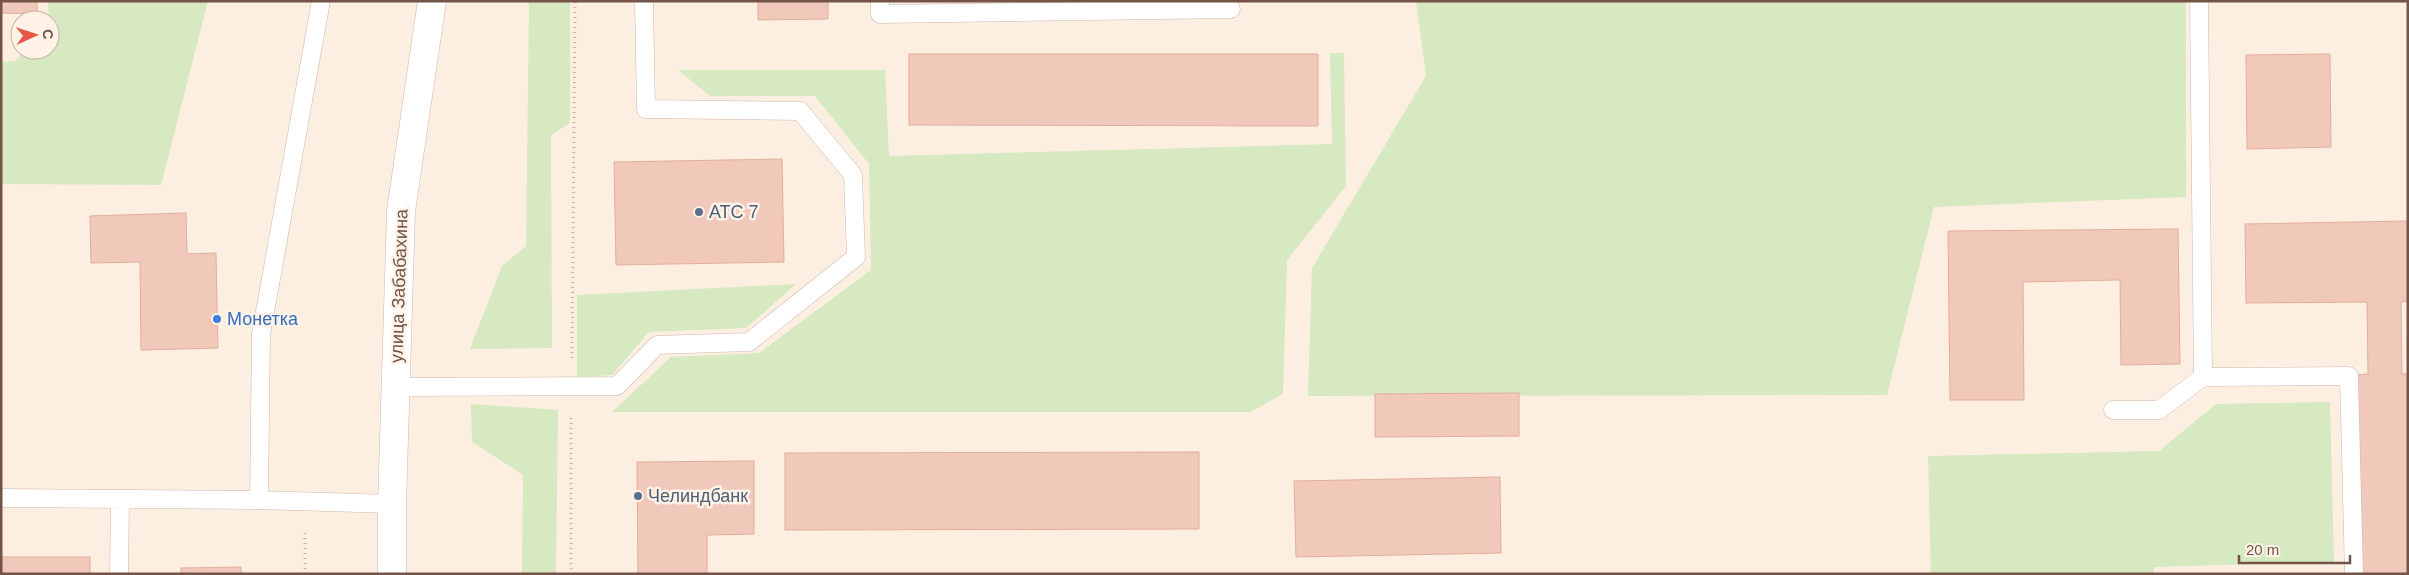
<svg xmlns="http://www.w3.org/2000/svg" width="2409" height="575" viewBox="0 0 2409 575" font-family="Arial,sans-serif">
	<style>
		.green { fill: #d6e9c1 }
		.building { fill: #f1c9ba; stroke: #e4ad9a }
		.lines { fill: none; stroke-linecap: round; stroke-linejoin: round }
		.service-casing { stroke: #cfb7ac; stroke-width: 19 }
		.tertiary-casing { stroke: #cfb7ac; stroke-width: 29 }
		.path { stroke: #d6ac9d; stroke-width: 3; stroke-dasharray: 1 4; stroke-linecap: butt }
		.service { stroke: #fff; stroke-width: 18 }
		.tertiary { stroke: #fff; stroke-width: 28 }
		.service-dot { fill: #5c6f8a; stroke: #fff3e8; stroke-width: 2 }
		.shop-dot { fill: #3f7fe0; stroke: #fff3e8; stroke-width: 2 }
		.labels { text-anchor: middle; stroke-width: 5; stroke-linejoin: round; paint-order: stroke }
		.service-label { font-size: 18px; fill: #4e5e75; stroke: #fff3e8; text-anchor: start }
		.street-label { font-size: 18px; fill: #745349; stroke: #fff3e8 }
		.shop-label { font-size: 18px; fill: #366cbe; stroke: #fff3e8; text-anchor: start }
	</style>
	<rect width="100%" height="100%" fill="#fcefe2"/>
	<path class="green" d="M 48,1 L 208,1 L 161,185 L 1,184 L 1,62 L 15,61 L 26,50 L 50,50 Z
		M 529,1 L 570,1 L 570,123 L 551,135 L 552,348 L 470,349 L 502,266 L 526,246 Z
		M 1416,1 L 2186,1 L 2186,197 L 1934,207 L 1887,395 L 1308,396 L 1312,268 L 1426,76 Z
		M 1330,53 L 1344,53 L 1346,186 L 1287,260 L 1283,394 L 1250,412 L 612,412 L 671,357 L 759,353 L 871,270 L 869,164 L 815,96 L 710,96 L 678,70 L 885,70 L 889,156 L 1332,144 Z
		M 796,284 L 746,328 L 649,332 L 612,375 L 577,377 L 577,295 Z
		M 2330,402 L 2334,562 L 2154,567 L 2154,574 L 1931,574 L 1928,456 L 2159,451 L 2216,404 Z
		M 471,404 L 558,410 L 556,574 L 522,574 L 523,475 L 472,442 Z"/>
	<path class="building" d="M 1,1 L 37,1 L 37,14 L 1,13 Z
		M 758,1 L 828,1 L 828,19 L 758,20 Z
		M 909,54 L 1318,54 L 1318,126 L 909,125 Z
		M 2330,54 L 2331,147 L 2247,149 L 2246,55 Z
		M 782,159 L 784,262 L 616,265 L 614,162 Z
		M 186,213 L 187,254 L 216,253 L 218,348 L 141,350 L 140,262 L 91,263 L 90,216 Z
		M 2408,221 L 2408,301 L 2401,302 L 2402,374 L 2408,374 L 2408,574 L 2358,574 L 2355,375 L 2368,374 L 2367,302 L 2246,303 L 2245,224 Z
		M 2178,229 L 2180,364 L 2121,365 L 2120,280 L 2023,282 L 2024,400 L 1950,400 L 1948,231 Z
		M 1519,393 L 1519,436 L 1375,437 L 1375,394 Z
		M 1199,452 L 1199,529 L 785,530 L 785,453 Z
		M 754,461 L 754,534 L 707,535 L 707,574 L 638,574 L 637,462 Z
		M 1500,477 L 1501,553 L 1296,557 L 1294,481 Z
		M 1,557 L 90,557 L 90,574 L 1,574 Z
		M 241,567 L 241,574 L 181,574 L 181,568 Z"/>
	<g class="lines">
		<defs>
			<path id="service" d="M 880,1 L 880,14 L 1231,9
				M 2199,1 L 2203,377 L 2349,376 L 2354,574
				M 395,387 L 617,386 L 657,345 L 749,342 L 856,257 L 853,175 L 800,111 L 646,109 L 644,1
				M 2113,410 L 2159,410 L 2203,377
				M 1,498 L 259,500 L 392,504
				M 259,500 L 261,334 L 321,1
				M 119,574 L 120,500"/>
			<path id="tertiary" d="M 392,574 L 392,504 L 401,211 L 432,1"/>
		</defs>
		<use href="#service" class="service-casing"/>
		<use href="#tertiary" class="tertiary-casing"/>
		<path class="path" d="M 572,358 L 575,1
			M 305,574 L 305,530
			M 571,574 L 571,414"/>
		<use href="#service" class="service"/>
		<use href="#tertiary" class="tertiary"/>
	</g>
	<g class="service-dot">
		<circle cx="699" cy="212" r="5"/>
		<circle cx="638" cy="496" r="5"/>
	</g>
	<circle class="shop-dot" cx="217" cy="319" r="5"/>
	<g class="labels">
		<g class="service-label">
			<text x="709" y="218">АТС 7</text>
			<text x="648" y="502">Челиндбанк</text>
		</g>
		<g class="street-label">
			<text transform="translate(399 286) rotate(-88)" y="6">улица Забабахина</text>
		</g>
		<g class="shop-label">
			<text x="227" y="325">Монетка</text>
		</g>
	</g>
	<rect width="2409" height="575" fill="none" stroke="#745349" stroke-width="5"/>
	<g transform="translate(35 35) rotate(87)"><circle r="24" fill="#fff3e8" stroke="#c7b3a8"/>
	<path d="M0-4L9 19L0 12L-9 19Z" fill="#e65747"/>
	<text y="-8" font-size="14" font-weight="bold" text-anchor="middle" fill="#745349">С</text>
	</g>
	<path d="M2239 555v8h111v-8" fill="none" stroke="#745349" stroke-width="2.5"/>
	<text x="2246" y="555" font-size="15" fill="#745349" stroke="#fff3e8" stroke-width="4" paint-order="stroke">20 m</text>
</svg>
